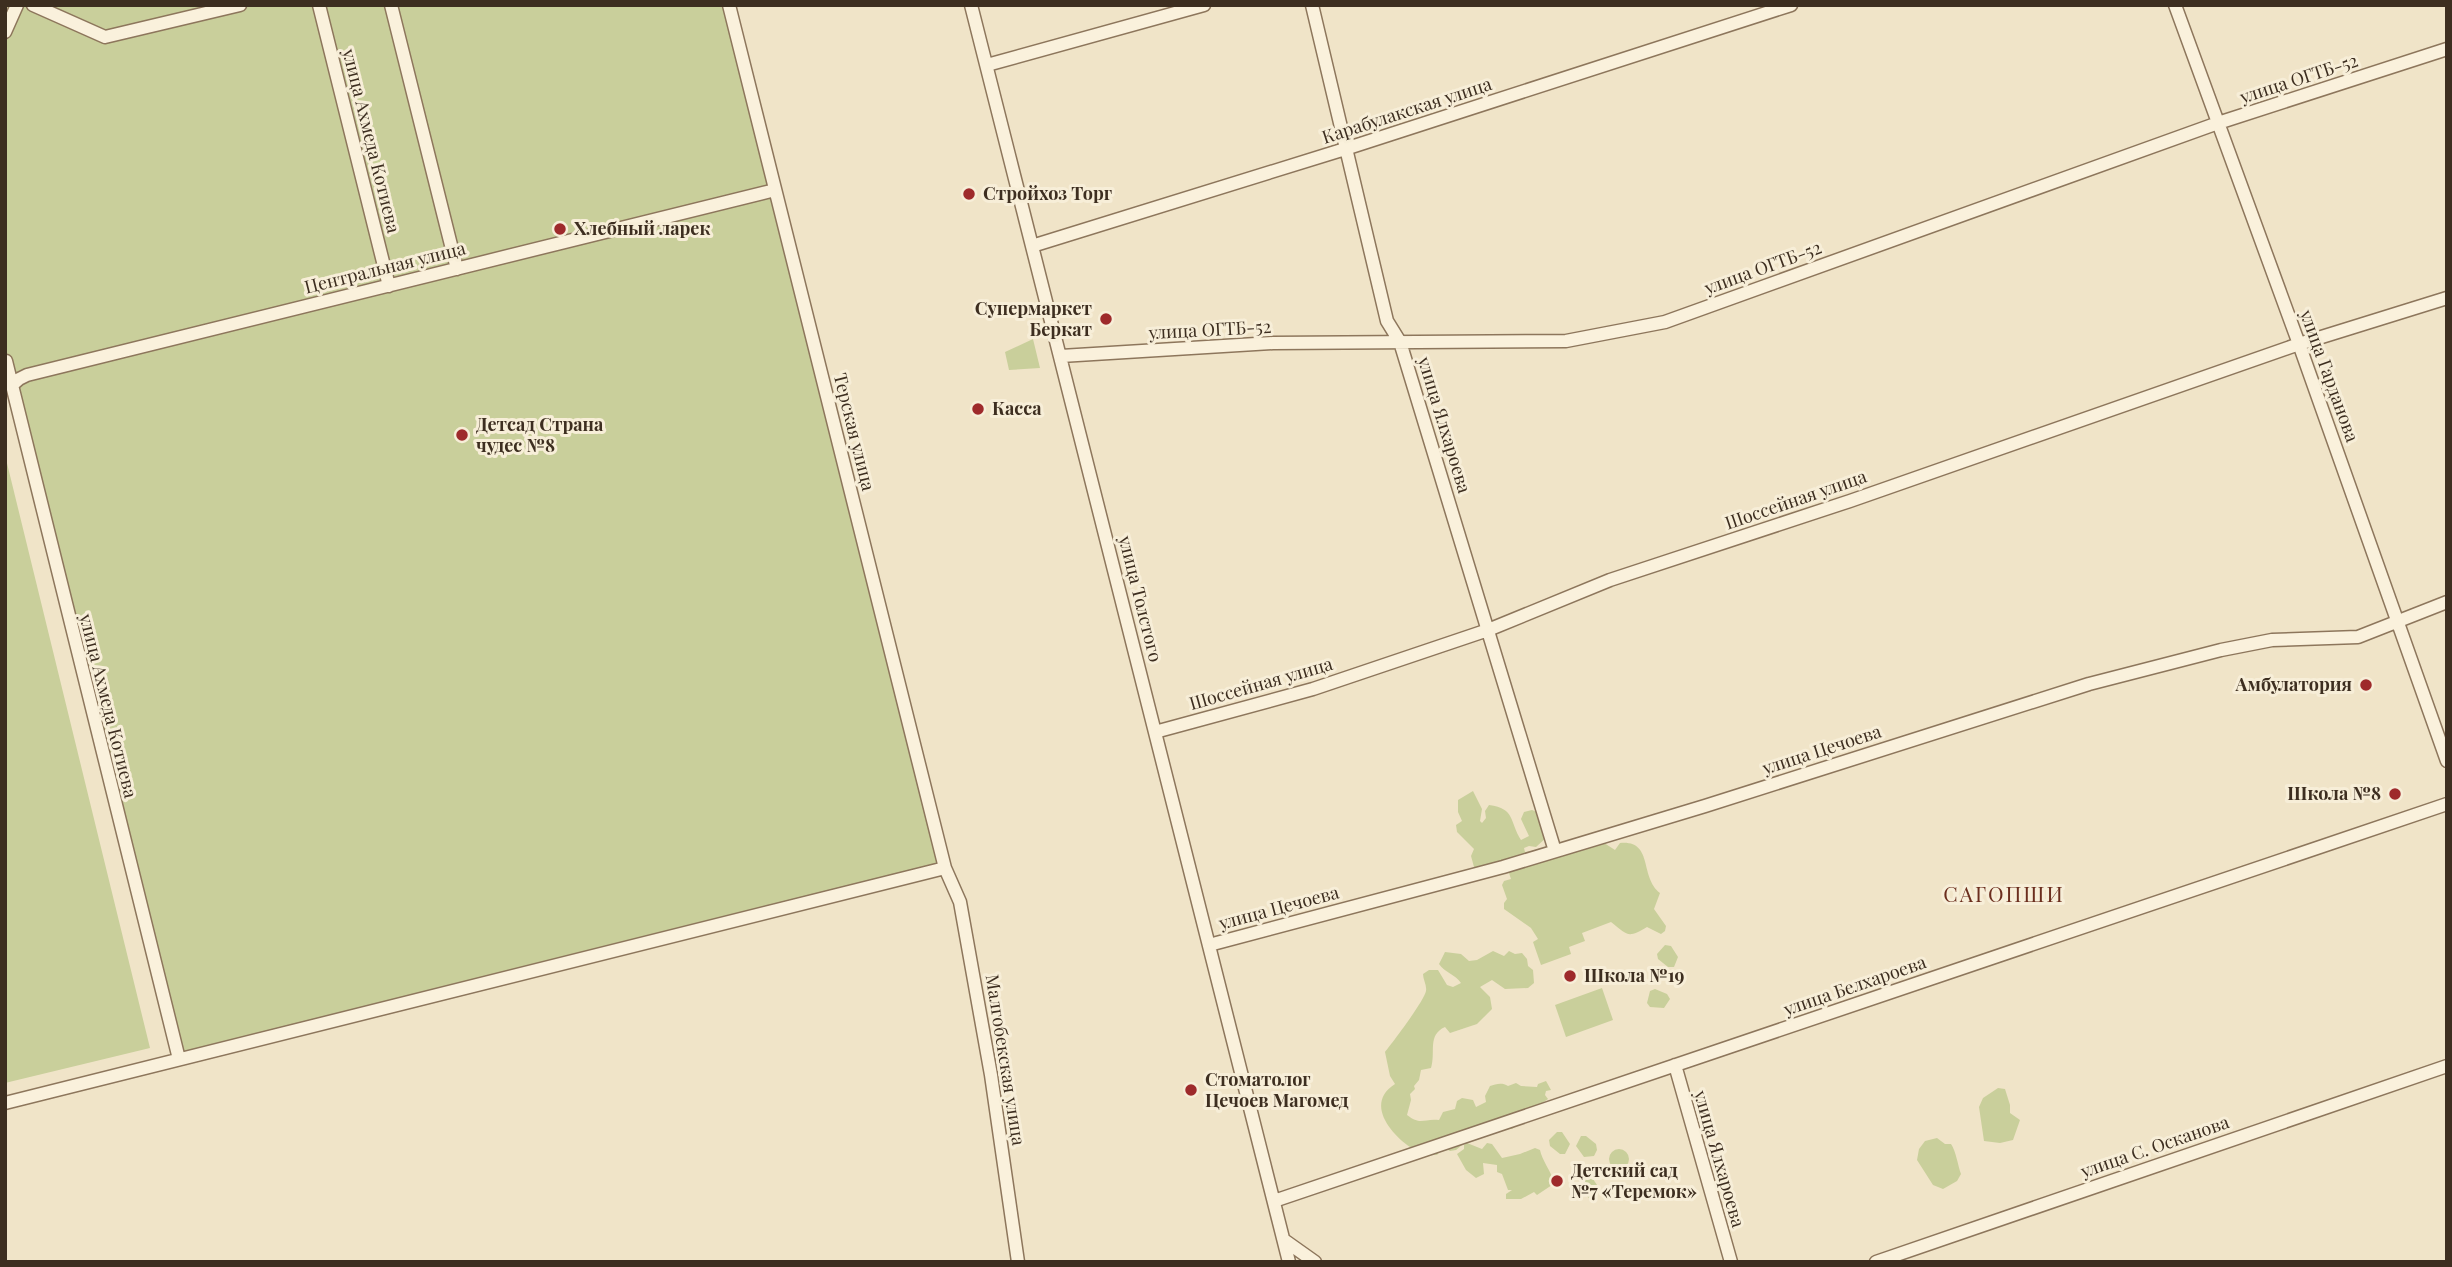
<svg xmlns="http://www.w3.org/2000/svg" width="2452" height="1267" viewBox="0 0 2452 1267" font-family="'Playfair Display',serif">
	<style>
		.green { fill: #c9cf9b }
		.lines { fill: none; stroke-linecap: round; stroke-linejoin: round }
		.minor-casing { stroke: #8d765c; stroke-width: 15 }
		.minor { stroke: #faf1dc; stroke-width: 12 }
		.poi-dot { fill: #9e2a2b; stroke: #f7eed8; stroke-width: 2.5 }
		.labels { text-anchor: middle; stroke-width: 6; stroke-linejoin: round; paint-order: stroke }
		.street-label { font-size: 18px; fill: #3d2e20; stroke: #f7eed8 }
		.poi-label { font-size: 18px; font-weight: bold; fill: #3d2e20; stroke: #f7eed8; text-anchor: start }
		.quarter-label { font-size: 21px; letter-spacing: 2px; fill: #6b2e1e; stroke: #f7eed8 }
	</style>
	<rect width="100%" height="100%" fill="#f0e4c8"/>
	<path class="green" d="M 5,5 L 729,5 L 945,868 L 179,1059 L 5,361 Z
		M 1033,339 L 1040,368 L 1009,370 L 1005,352 Z
		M 5,455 L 150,1048 L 5,1083 Z
		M 1473,791 L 1482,809 L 1480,821 L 1482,823 L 1486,818 L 1485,811 L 1489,805 C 1516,809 1509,821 1521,840 L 1529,836 L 1521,819 L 1524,812 L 1532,810 L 1537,812 L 1547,837 L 1536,847 L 1529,846 L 1524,848 L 1525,852 L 1601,841 L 1615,850 L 1620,843 C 1654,840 1639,877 1660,893 L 1654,909 L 1666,926 L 1665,931 L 1661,934 L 1647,927 C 1627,939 1628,935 1611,922 L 1582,933 L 1585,941 L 1569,947 L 1571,954 L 1541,965 L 1533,942 L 1538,939 L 1531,928 L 1504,909 L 1504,903 L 1507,899 L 1502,885 L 1504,881 L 1511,879 L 1509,873 L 1479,870 L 1474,867 L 1471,856 L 1474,849 L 1457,832 L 1456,825 L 1462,821 L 1458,812 L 1458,800 Z
		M 1665,945 L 1671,946 L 1678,957 L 1674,967 L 1668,967 L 1658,959 L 1657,954 Z
		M 1493,951 L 1504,956 L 1509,951 L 1515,954 L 1522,953 L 1527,959 L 1528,966 L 1533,970 L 1534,983 L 1528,988 L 1505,989 L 1492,980 L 1480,987 L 1490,997 L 1492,1009 L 1477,1024 L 1450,1033 L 1445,1027 C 1427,1035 1436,1052 1431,1068 L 1421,1070 L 1419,1080 L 1414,1086 L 1415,1089 L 1410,1094 L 1411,1100 L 1407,1115 C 1421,1126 1424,1118 1439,1120 L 1443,1112 L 1455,1109 L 1457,1101 L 1462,1098 L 1473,1100 L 1476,1107 L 1486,1102 L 1485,1096 L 1490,1086 C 1496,1084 1502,1082 1508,1086 L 1516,1083 L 1521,1086 L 1537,1087 L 1538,1084 L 1546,1081 L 1551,1090 L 1546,1091 L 1545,1095 L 1548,1099 L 1514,1122 L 1516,1126 L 1512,1129 L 1507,1127 L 1495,1133 L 1468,1128 L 1466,1131 L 1467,1138 L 1462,1145 L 1456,1150 L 1450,1151 L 1446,1149 L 1441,1150 L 1437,1155 C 1429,1154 1418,1152 1410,1147 C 1390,1133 1365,1103 1395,1084 L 1390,1076 L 1385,1052 C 1393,1042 1424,1001 1426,991 C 1427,985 1423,980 1423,974 L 1429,970 L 1438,970 L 1447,985 L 1453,987 L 1461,983 C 1455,974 1445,973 1439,964 L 1445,952 L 1461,954 L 1469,961 L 1477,960 Z
		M 1602,988 L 1613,1020 L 1566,1037 L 1555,1005 Z
		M 1655,989 L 1667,994 L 1670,999 L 1664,1008 L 1650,1007 L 1647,1003 L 1650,991 Z
		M 1998,1088 L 2005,1089 L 2010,1105 L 2010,1113 L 2020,1120 L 2013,1140 L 2000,1143 L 1984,1141 L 1979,1107 L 1983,1098 Z
		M 1557,1132 L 1562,1132 L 1570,1144 L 1565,1154 L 1560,1154 L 1550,1146 L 1549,1140 Z
		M 1581,1136 L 1586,1136 L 1596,1144 L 1597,1150 L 1594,1156 L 1584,1157 L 1576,1146 Z
		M 1937,1138 L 1945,1144 L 1951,1144 C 1956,1151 1958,1166 1961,1174 L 1957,1181 L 1943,1189 L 1933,1185 L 1917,1160 L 1919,1149 L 1925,1141 Z
		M 1467,1143 L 1482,1149 L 1487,1143 L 1492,1144 L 1502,1158 L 1520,1154 L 1535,1148 L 1540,1150 C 1542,1160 1550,1170 1554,1181 L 1552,1185 L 1537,1195 L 1534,1192 L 1521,1199 L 1506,1199 L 1506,1194 L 1512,1190 L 1508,1190 L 1502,1174 L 1497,1172 L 1497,1165 L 1483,1163 L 1484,1174 L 1476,1178 L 1466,1170 L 1457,1154 L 1464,1149 L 1464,1145 Z
		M1609 1159a10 10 0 1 1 20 0a10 10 0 1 1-20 0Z
		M 1586,1176 L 1591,1176 L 1599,1188 L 1595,1198 L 1589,1198 L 1579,1190 L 1578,1184 Z"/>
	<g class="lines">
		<defs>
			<path id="minor" d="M 33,5 L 105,37 L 240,5
				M 319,5 L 389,286
				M 391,5 L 457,269
				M 729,5 L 945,868 L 960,902 L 991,1075 L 1018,1262
				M 971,5 L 1289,1262
				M 1312,5 L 1387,321 L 1400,342 L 1555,851
				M 2175,5 L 2299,344 L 2447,761
				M 5,32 L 17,5
				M 987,65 L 1204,5
				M 1032,246 L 1345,149 L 1791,5
				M 1061,356 L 1273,343 L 1566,341 L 1665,322 L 2218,123 L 2447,49
				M 6,361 L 179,1059
				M 11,386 L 19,379 L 27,375 L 775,190
				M 1155,732 L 1313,689 L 1488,630 L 1610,580 L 1850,501 L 2299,344 L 2447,298
				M 1209,945 L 1503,867 L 1705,806 L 2089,684 L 2221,650 L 2272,640 L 2358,637 L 2447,602
				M 1675,1065 L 1731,1262
				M 5,1103 L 945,868
				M 1274,1201 L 2447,804
				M 1284,1240 L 1315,1262
				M 1876,1262 L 2447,1066"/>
		</defs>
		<use href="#minor" class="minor-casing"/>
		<use href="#minor" class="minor"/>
	</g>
	<g class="poi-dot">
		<circle cx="969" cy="194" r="7"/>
		<circle cx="560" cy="229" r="7"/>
		<circle cx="1106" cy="319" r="7"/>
		<circle cx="978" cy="409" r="7"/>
		<circle cx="462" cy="435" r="7"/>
		<circle cx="2366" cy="685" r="7"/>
		<circle cx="2395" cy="794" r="7"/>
		<circle cx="1570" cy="976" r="7"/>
		<circle cx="1191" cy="1090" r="7"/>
		<circle cx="1557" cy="1181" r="7"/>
	</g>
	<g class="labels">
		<g class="street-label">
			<text transform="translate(2299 79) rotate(-18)" y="6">улица ОГТБ-52</text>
			<text transform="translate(1407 111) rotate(-18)" y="6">Карабулакская улица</text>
			<text transform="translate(371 141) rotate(76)" y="6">улица Ахмеда Котиева</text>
			<text transform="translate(385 268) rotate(-14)" y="6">Центральная улица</text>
			<text transform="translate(1763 268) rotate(-20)" y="6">улица ОГТБ-52</text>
			<text transform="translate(1210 330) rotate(-3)" y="6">улица ОГТБ-52</text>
			<text transform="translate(2329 376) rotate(70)" y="6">улица Гарданова</text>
			<text transform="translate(1444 425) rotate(73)" y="6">улица Ялхароева</text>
			<text transform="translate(854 432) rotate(76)" y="6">Терская улица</text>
			<text transform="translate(1796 500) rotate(-19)" y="6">Шоссейная улица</text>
			<text transform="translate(1140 599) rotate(76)" y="6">улица Толстого</text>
			<text transform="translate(1261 684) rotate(-16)" y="6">Шоссейная улица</text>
			<text transform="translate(108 706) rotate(76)" y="6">улица Ахмеда Котиева</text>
			<text transform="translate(1822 750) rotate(-18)" y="6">улица Цечоева</text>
			<text transform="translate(1279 908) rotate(-15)" y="6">улица Цечоева</text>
			<text transform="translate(1855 986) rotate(-19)" y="6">улица Белхароева</text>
			<text transform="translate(1005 1060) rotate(81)" y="6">Малгобекская улица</text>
			<text transform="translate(2155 1147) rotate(-19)" y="6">улица С. Осканова</text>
			<text transform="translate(1719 1159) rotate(74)" y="6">улица Ялхароева</text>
		</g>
		<g class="poi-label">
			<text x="983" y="200">Стройхоз Торг</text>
			<text x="574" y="235">Хлебный ларек</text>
			<text x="1092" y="315" text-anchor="end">Супермаркет<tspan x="1092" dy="21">Беркат</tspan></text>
			<text x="992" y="415">Касса</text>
			<text x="476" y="431">Детсад Страна<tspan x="476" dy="21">чудес №8</tspan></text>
			<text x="2352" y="691" text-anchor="end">Амбулатория</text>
			<text x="2381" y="800" text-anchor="end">Школа №8</text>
			<text x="1584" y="982">Школа №19</text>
			<text x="1205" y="1086">Стоматолог<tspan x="1205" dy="21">Цечоев Магомед</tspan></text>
			<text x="1571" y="1177">Детский сад<tspan x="1571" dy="21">№7 «Теремок»</tspan></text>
		</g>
		<g class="quarter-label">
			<text x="2004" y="902">САГОПШИ</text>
		</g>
	</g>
	<rect width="2452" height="1267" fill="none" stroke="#3d2e20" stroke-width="14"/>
</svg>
